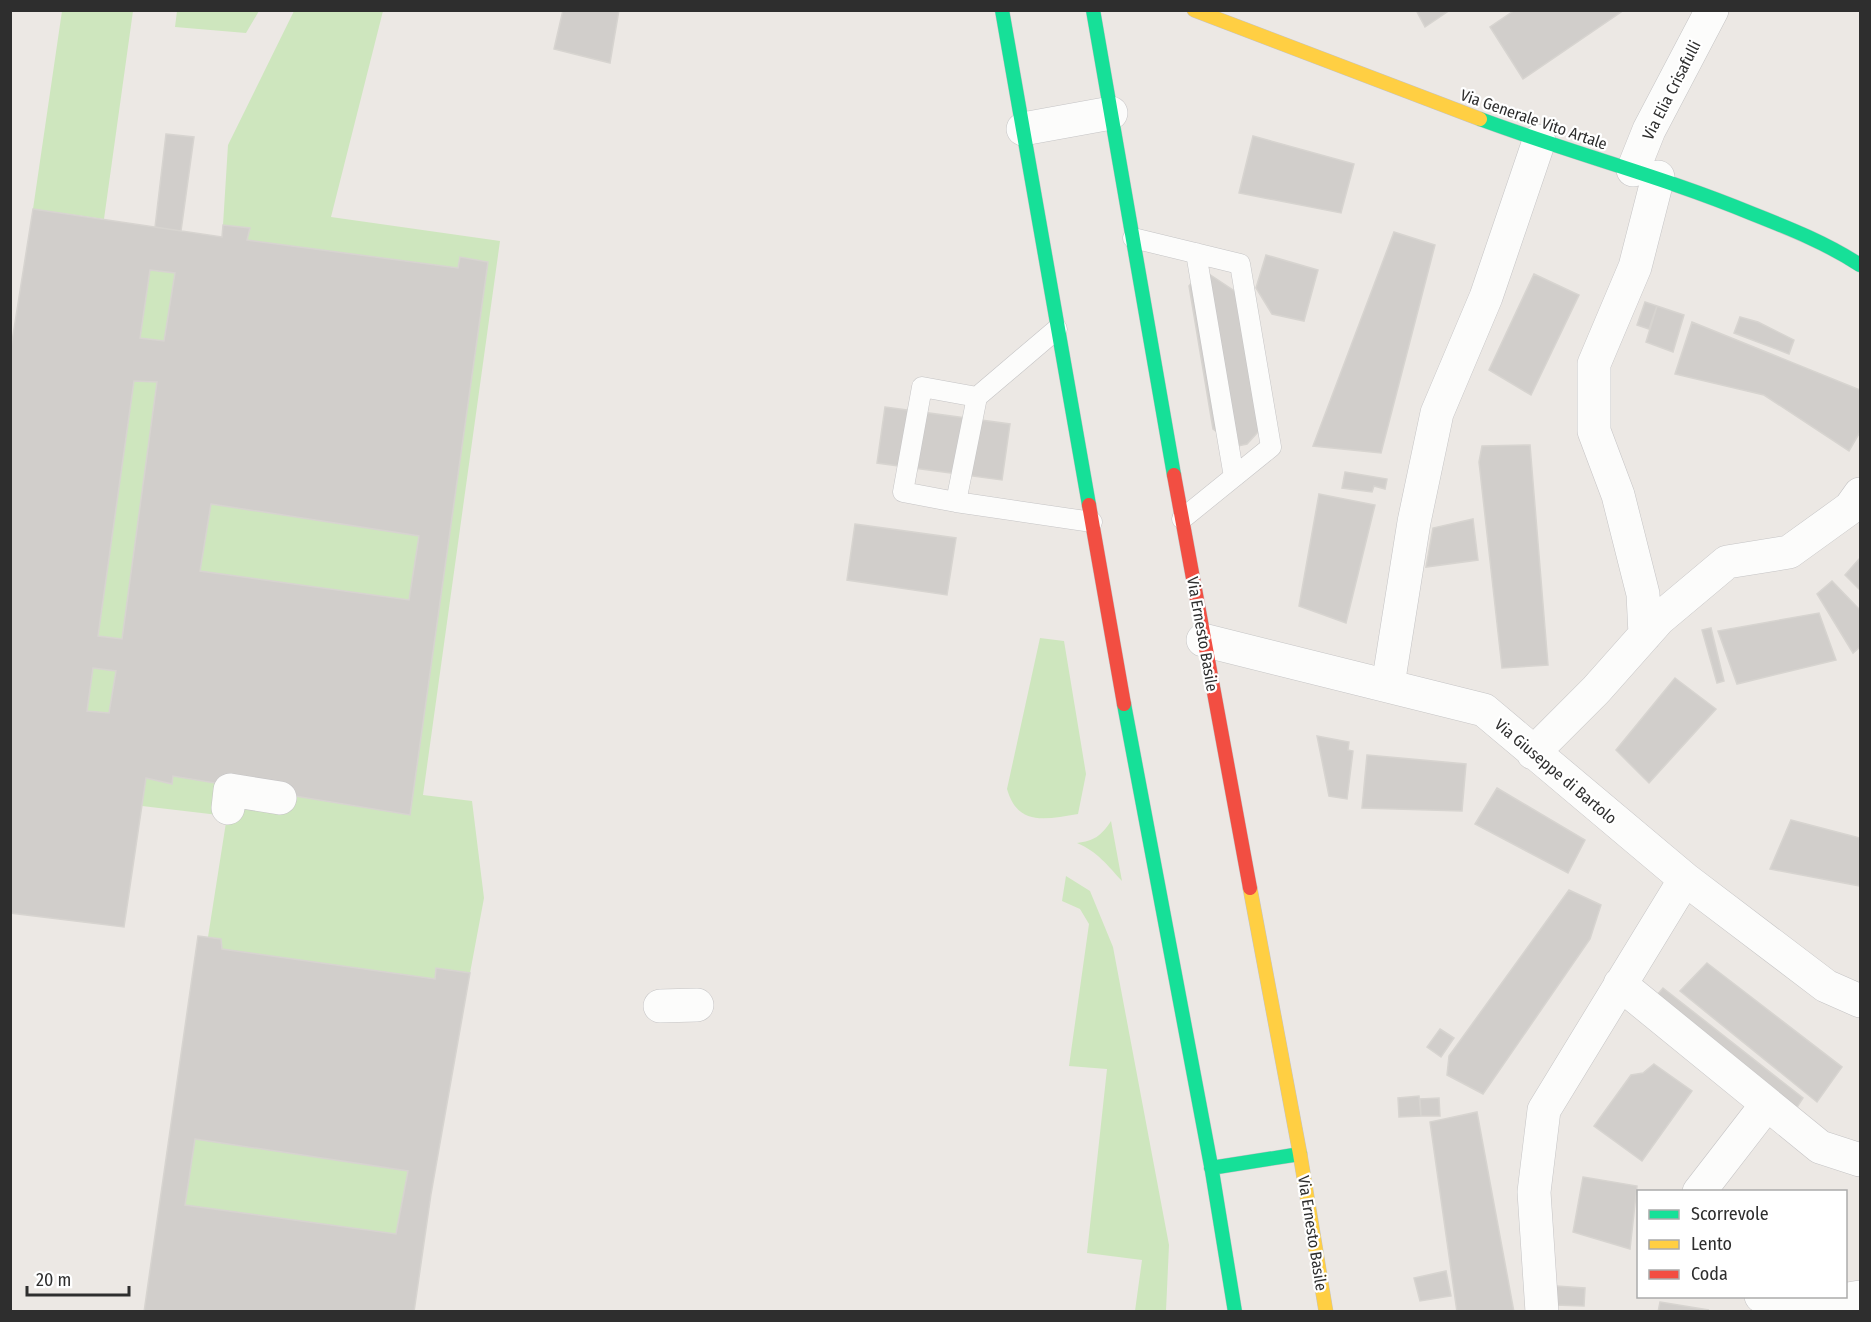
<svg xmlns="http://www.w3.org/2000/svg" width="1871" height="1322" viewBox="0 0 1871 1322" font-family="'Fira Sans Condensed',sans-serif">
	<style>
		.green { fill: #cee6be }
		.building { fill: #d1cecb; stroke: #d7d4d0; stroke-width: 1.5; fill-rule: evenodd }
		.lines { fill: none; stroke-linecap: round; stroke-linejoin: round }
		.lane-casing { stroke: #c5c4c5; stroke-width: 21 }
		.street-casing { stroke: #c5c4c5; stroke-width: 34 }
		.fast-casing { stroke: #c5c4c5; stroke-width: 15 }
		.slow-casing { stroke: #c5c4c5; stroke-width: 15 }
		.jam-casing { stroke: #c5c4c5; stroke-width: 15 }
		.lane { stroke: #fcfcfb; stroke-width: 20 }
		.street { stroke: #fcfcfb; stroke-width: 33 }
		.fast { stroke: #16e098; stroke-width: 14 }
		.slow { stroke: #ffcf43; stroke-width: 14 }
		.jam { stroke: #f24e42; stroke-width: 14 }
		.labels { text-anchor: middle; stroke-width: 4.5; stroke-linejoin: round; paint-order: stroke }
		.street-label { font-size: 16px; fill: #2e2e2e; stroke: #fff }
	</style>
	<rect width="100%" height="100%" fill="#ece8e4"/>
	<path class="green" d="M 62,11 L 133,11 L 104,219 L 33,209 Z
		M 177,11 L 177,10 L 259,11 L 246,33 L 175,27 Z
		M 294,11 L 383,11 L 331,217 L 500,241 L 423,795 L 472,801 L 484,898 L 470,973 L 436,968 L 435,979 L 222,949 L 221,939 L 208,937 L 227,816 L 142,806 L 146,778 L 172,784 L 173,776 L 410,814 L 488,262 L 460,257 L 458,268 L 247,240 L 249,228 L 223,225 L 228,145 Z
		M 150,270 L 175,273 L 164,341 L 140,338 Z
		M 134,381 L 157,382 L 122,639 L 98,636 Z
		M 211,504 L 419,536 L 409,600 L 200,571 Z
		M 1040,638 L 1064,641 L 1086,774 L 1078,814 C 1046,819 1018,827 1007,789 Z
		M 93,668 L 116,671 L 109,713 L 87,711 Z
		M 1111,821 L 1122,881 C 1107,865 1098,852 1077,843 C 1094,841 1101,836 1111,821 Z
		M 1066,876 L 1090,891 L 1113,947 L 1169,1245 L 1166,1311 L 1135,1311 L 1142,1260 L 1087,1253 L 1107,1069 L 1069,1066 L 1089,924 L 1080,909 L 1062,901 Z
		M 195,1139 L 408,1171 L 396,1234 L 185,1205 Z"/>
	<path class="building" d="M 563,10 L 619,10 L 610,63 L 554,49 Z
		M 1416,10 L 1450,10 L 1425,27 Z
		M 1515,10 L 1624,10 L 1523,79 L 1490,27 Z
		M 166,134 L 194,137 L 181,231 L 155,227 Z
		M 1253,136 L 1354,164 L 1341,213 L 1239,193 Z
		M 33,209 L 222,237 L 223,225 L 250,228 L 247,240 L 458,268 L 460,257 L 488,262 L 410,815 L 173,776 L 172,784 L 146,778 L 124,927 L 10,913 L 10,354 ZM 150,270 L 175,273 L 164,341 L 140,338 ZM 134,381 L 157,382 L 122,639 L 98,636 ZM 211,504 L 419,536 L 409,600 L 200,571 ZM 93,668 L 116,671 L 109,713 L 87,711 Z
		M 1394,232 L 1435,245 L 1381,453 L 1313,446 Z
		M 1266,255 L 1318,270 L 1304,321 L 1272,314 L 1256,288 Z
		M 1203,270 L 1251,302 L 1269,420 L 1247,444 L 1238,446 L 1213,429 L 1189,286 Z
		M 1534,274 L 1579,295 L 1531,395 L 1489,370 Z
		M 1645,302 L 1657,306 L 1649,329 L 1637,325 Z
		M 1657,306 L 1684,315 L 1673,352 L 1646,342 Z
		M 1740,317 L 1758,322 L 1794,340 L 1789,354 L 1734,333 Z
		M 1692,322 L 1860,390 L 1860,432 L 1849,451 L 1764,395 L 1675,374 Z
		M 885,407 L 1010,424 L 1002,480 L 877,463 Z
		M 1530,445 L 1548,665 L 1502,668 L 1479,462 L 1482,446 Z
		M 1345,472 L 1387,479 L 1385,489 L 1374,486 L 1372,492 L 1342,488 Z
		M 1319,494 L 1375,505 L 1346,623 L 1299,606 Z
		M 1473,519 L 1478,560 L 1426,567 L 1433,528 Z
		M 855,524 L 956,538 L 947,595 L 847,580 Z
		M 1860,558 L 1860,590 L 1845,575 Z
		M 1832,581 L 1860,610 L 1860,647 L 1853,653 L 1817,594 Z
		M 1819,613 L 1836,660 L 1737,684 L 1718,631 Z
		M 1711,628 L 1724,681 L 1717,683 L 1702,630 Z
		M 1675,678 L 1716,709 L 1649,783 L 1616,750 Z
		M 1317,736 L 1349,742 L 1348,750 L 1353,751 L 1347,799 L 1329,796 Z
		M 1367,755 L 1466,764 L 1462,811 L 1362,808 Z
		M 1497,788 L 1585,840 L 1568,873 L 1475,824 Z
		M 1791,820 L 1860,838 L 1860,886 L 1770,869 Z
		M 1569,890 L 1601,905 L 1590,939 L 1483,1094 L 1447,1075 L 1449,1056 Z
		M 198,936 L 221,939 L 222,949 L 435,979 L 436,968 L 470,973 L 431,1194 L 414,1312 L 144,1312 ZM 195,1139 L 408,1171 L 396,1234 L 185,1205 Z
		M 1707,963 L 1842,1067 L 1817,1102 L 1680,991 Z
		M 1663,988 L 1803,1098 L 1794,1112 L 1652,1001 Z
		M 1440,1029 L 1454,1038 L 1441,1057 L 1427,1047 Z
		M 1654,1064 L 1692,1091 L 1642,1161 L 1594,1126 L 1631,1075 L 1643,1073 Z
		M 1419,1096 L 1421,1116 L 1399,1117 L 1398,1098 Z
		M 1439,1098 L 1440,1116 L 1421,1116 L 1420,1099 Z
		M 1477,1112 L 1514,1312 L 1457,1312 L 1430,1122 Z
		M 1583,1177 L 1637,1186 L 1630,1249 L 1573,1232 Z
		M 1446,1271 L 1451,1296 L 1420,1301 L 1414,1278 Z
		M 1556,1286 L 1585,1288 L 1584,1306 L 1555,1305 Z
		M 1660,1302 L 1709,1310 L 1658,1312 Z"/>
	<g class="lines">
		<defs>
			<path id="lane" d="M 1133,238 L 1240,264 L 1271,447 L 1182,519
				M 1196,253 L 1234,477
				M 1057,329 L 977,397 L 956,502 L 1092,522
				M 956,502 L 903,492 L 922,387 L 977,397"/>
			<path id="street" d="M 1023,129 L 1111,113
				M 1633,170 L 1649,130 L 1712,10
				M 1645,635 L 1643,594 L 1618,495 L 1594,431 L 1594,364 L 1635,267 L 1658,177
				M 1203,640 L 1484,710 L 1685,879 L 1826,986 L 1860,1001
				M 1388,685 L 1414,522 L 1437,413 L 1486,297 L 1539,141
				M 1533,753 L 1596,690 L 1659,619 L 1727,562 L 1789,552 L 1850,508 L 1860,494
				M 228,808 L 230,790 L 280,798
				M 1620,984 L 1820,1147 L 1860,1160
				M 660,1006 L 697,1005
				M 1699,1192 L 1767,1104
				M 1761,1296 L 1800,1307 L 1860,1297
				M 1542,1312 L 1534,1192 L 1544,1110 L 1685,879"/>
			<path id="fast" d="M 1002,10 L 1089,505
				M 1093,10 L 1174,475
				M 1480,119 C 1571,153 1664,177 1753,214 C 1791,229 1826,243 1860,265
				M 1124,704 L 1212,1171 L 1235,1312
				M 1211,1168 L 1300,1154"/>
			<path id="slow" d="M 1194,10 L 1480,119
				M 1250,888 L 1300,1154 L 1326,1312"/>
			<path id="jam" d="M 1174,475 L 1250,888
				M 1089,505 L 1124,704"/>
		</defs>
		<use href="#lane" class="lane-casing"/>
		<use href="#street" class="street-casing"/>
		<use href="#fast" class="fast-casing"/>
		<use href="#slow" class="slow-casing"/>
		<use href="#jam" class="jam-casing"/>
		<use href="#lane" class="lane"/>
		<use href="#street" class="street"/>
		<use href="#fast" class="fast"/>
		<use href="#slow" class="slow"/>
		<use href="#jam" class="jam"/>
	</g>
	<g class="labels">
		<g class="street-label">
			<text transform="translate(1671 90) rotate(-63)" y="6">Via Elia Crisafulli</text>
			<text transform="translate(1534 119) rotate(19)" y="6">Via Generale Vito Artale</text>
			<text transform="translate(1203 634) rotate(80)" y="6">Via Ernesto Basile</text>
			<text transform="translate(1556 771) rotate(40)" y="6">Via Giuseppe di Bartolo</text>
			<text transform="translate(1313 1233) rotate(81)" y="6">Via Ernesto Basile</text>
		</g>
	</g>
	<rect width="1871" height="1322" fill="none" stroke="#2e2e2e" stroke-width="24"/>
	<rect x="1637" y="1190" width="210" height="108" fill="#ffffff" stroke="#ababab" stroke-width="1.5"/>
	<rect x="1649" y="1210" width="30" height="9" fill="#16e098" stroke="#ababab" stroke-width="1.5"/>
	<text x="1691" y="1220" font-size="18" fill="#2e2e2e">Scorrevole</text>
	<rect x="1649" y="1240" width="30" height="9" fill="#ffcf43" stroke="#ababab" stroke-width="1.5"/>
	<text x="1691" y="1250" font-size="18" fill="#2e2e2e">Lento</text>
	<rect x="1649" y="1270" width="30" height="9" fill="#f24e42" stroke="#ababab" stroke-width="1.5"/>
	<text x="1691" y="1280" font-size="18" fill="#2e2e2e">Coda</text>
	<path d="M27 1286v9h102v-9" fill="none" stroke="#2e2e2e" stroke-width="3"/>
	<text x="36" y="1286" font-size="18" fill="#2e2e2e" stroke="#ffffff" stroke-width="4.5" paint-order="stroke">20 m</text>
</svg>
